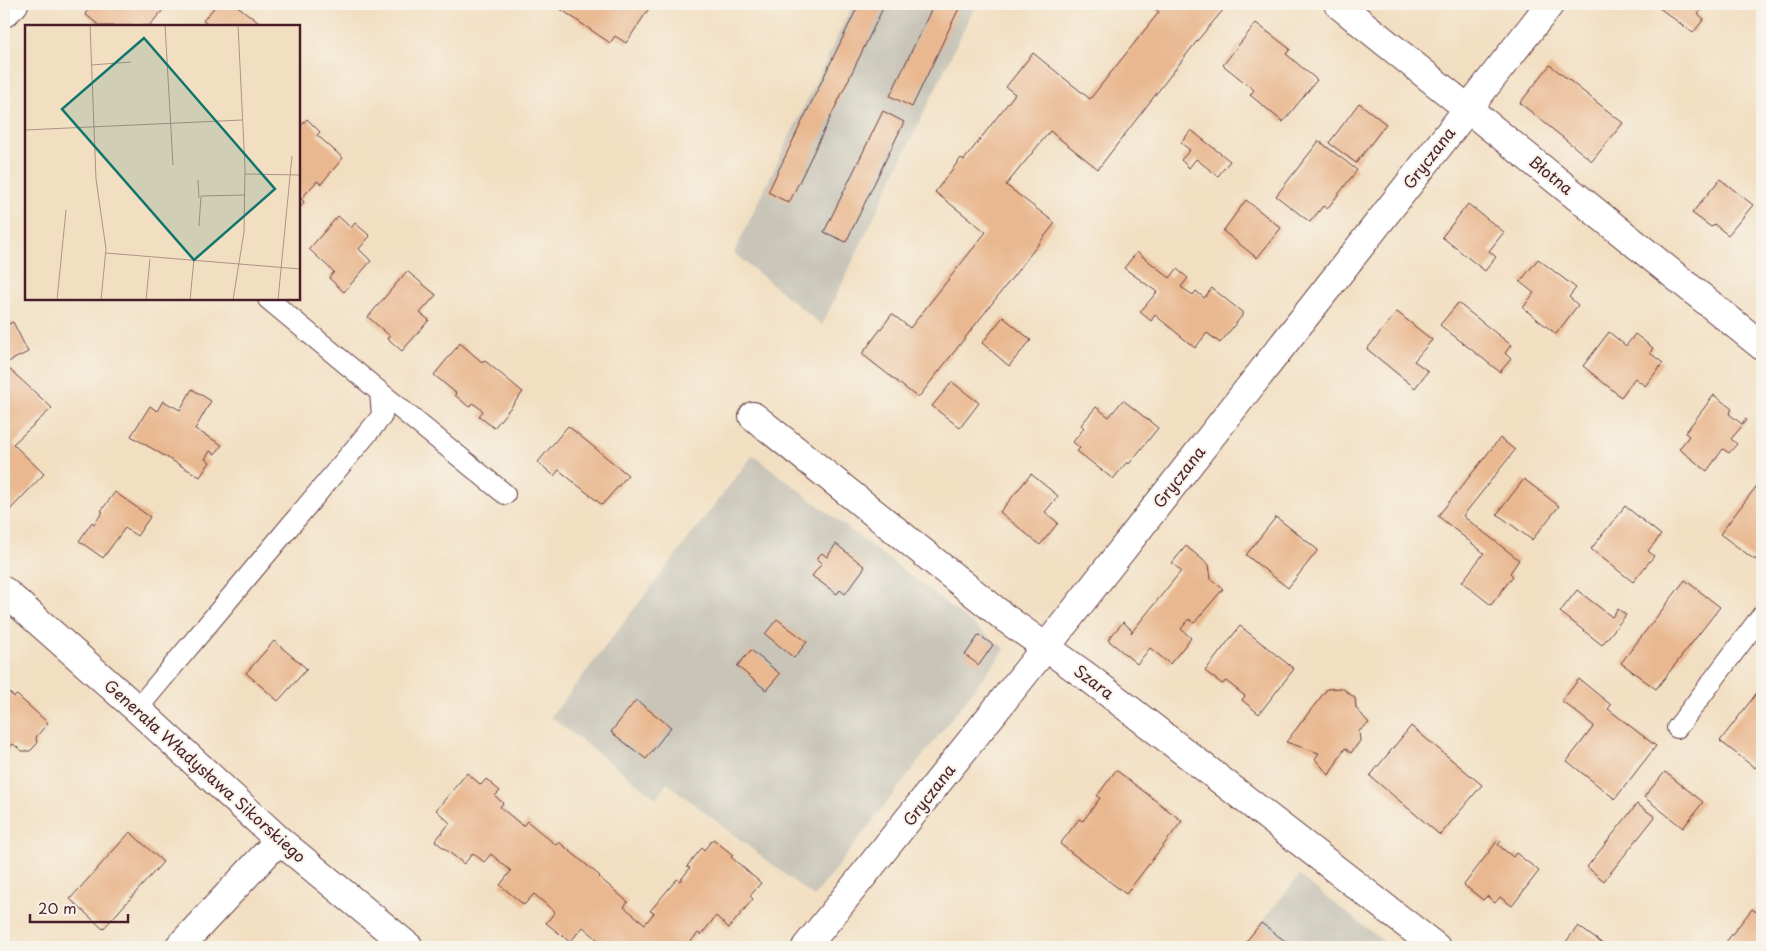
<svg xmlns="http://www.w3.org/2000/svg" width="1766" height="951" viewBox="0 0 1766 951" font-family="'Playpen Sans',sans-serif">
	<style>
		.industrial { fill: #c8c4b8 }
		.building { fill: #e9b890 }
		.lines { fill: none; stroke-linecap: round; stroke-linejoin: round }
		.service-casing { stroke: #633c42; stroke-width: 22 }
		.minor-casing { stroke: #633c42; stroke-width: 30 }
		.tertiary-casing { stroke: #633c42; stroke-width: 30 }
		.service { stroke: #fff; stroke-width: 20 }
		.minor { stroke: #fff; stroke-width: 28 }
		.tertiary { stroke: #fff; stroke-width: 28 }
		.labels { text-anchor: middle; stroke-width: 4; stroke-linejoin: round; paint-order: stroke }
		.street-label { font-size: 16px; fill: #4a1f2b; stroke: #f7f3e8 }
		.inset-road { fill: none; stroke: #af9286; stroke-width: 1 }
		.view { fill: #0f766e; fill-opacity: 0.15; stroke: #0f766e; stroke-width: 2.5 }
		.inset-edge { fill: none; stroke: #4a1f2b; stroke-width: 2.5 }
	</style>
	<rect width="100%" height="100%" fill="#f7f3e8"/>
	<filter id="ink" filterUnits="userSpaceOnUse"><feTurbulence type="fractalNoise" baseFrequency=".02" numOctaves="2"/><feDisplacementMap in="SourceGraphic" scale="10" xChannelSelector="R" yChannelSelector="G"/><feConvolveMatrix kernelMatrix="1 2 1 2 8 2 1 2 1" color-interpolation-filters="sRGB"/></filter>
	<filter id="wash" filterUnits="userSpaceOnUse"><feTurbulence type="fractalNoise" baseFrequency=".0096" numOctaves="4" result="noise"/><feDisplacementMap in="SourceGraphic" scale="20" xChannelSelector="R" yChannelSelector="G"/><feGaussianBlur stdDeviation="1.12" result="paint"/><feColorMatrix in="noise" values="0 0 0 0 0 0 0 0 0 0 0 0 0 0 0 0 0 1.4 0 .05"/><feComposite in="paint" operator="in"/></filter>
	<g filter="url(#wash)">
		<rect width="100%" height="100%" fill="#f2dfc2"/>
		<path class="industrial" d="M 853,4 L 976,4 L 822,325 L 734,253 Z
			M 753,455 L 1005,649 L 814,897 L 667,783 L 656,798 L 551,717 Z
			M 1299,876 L 1391,947 L 1242,947 Z"/>
		<g id="blocks">
			<path class="building" d="M 93,4 L 168,4 L 149,26 L 100,26 L 85,14 Z
				M 217,4 L 235,4 L 263,26 L 210,26 L 203,21 Z
				M 558,4 L 645,4 L 650,7 L 626,43 L 615,36 L 610,43 L 556,6 Z
				M 859,4 L 885,4 L 789,203 L 768,192 Z
				M 934,4 L 961,4 L 912,107 L 890,96 Z
				M 1149,4 L 1228,4 L 1197,41 L 1098,169 L 1050,131 L 1006,185 L 1055,223 L 918,398 L 862,354 L 892,314 L 910,328 L 986,232 L 935,192 L 961,158 L 964,160 L 1015,94 L 1006,87 L 1033,53 L 1090,99 L 1159,12 Z
				M 1654,4 L 1706,4 L 1698,14 L 1704,19 L 1693,33 Z
				M 1256,23 L 1290,49 L 1286,54 L 1317,80 L 1283,122 L 1250,95 L 1254,90 L 1223,65 Z
				M 1550,65 L 1623,123 L 1592,161 L 1520,103 Z
				M 1359,103 L 1386,124 L 1356,163 L 1329,143 Z
				M 883,111 L 904,122 L 846,242 L 824,232 Z
				M 307,119 L 320,132 L 317,135 L 343,158 L 321,184 L 317,181 L 301,199 L 304,202 L 299,209 L 299,128 Z
				M 1191,130 L 1230,161 L 1218,176 L 1196,159 L 1189,168 L 1181,160 L 1190,150 L 1181,143 Z
				M 1319,141 L 1357,170 L 1327,209 L 1323,206 L 1310,222 L 1276,196 Z
				M 1720,179 L 1753,205 L 1728,235 L 1714,224 L 1711,227 L 1692,213 Z
				M 1246,200 L 1281,228 L 1257,258 L 1223,231 Z
				M 1468,204 L 1504,232 L 1489,251 L 1496,257 L 1485,271 L 1442,237 Z
				M 338,216 L 351,228 L 355,223 L 370,236 L 359,249 L 371,261 L 344,292 L 329,278 L 334,272 L 309,249 Z
				M 1137,252 L 1170,278 L 1177,269 L 1188,278 L 1181,287 L 1193,295 L 1196,291 L 1204,298 L 1212,288 L 1242,312 L 1242,316 L 1220,343 L 1207,333 L 1195,348 L 1155,315 L 1151,321 L 1140,312 L 1157,292 L 1124,268 Z
				M 1538,259 L 1576,288 L 1569,297 L 1578,305 L 1556,334 L 1523,308 L 1534,293 L 1520,282 Z
				M 407,271 L 436,295 L 420,313 L 429,320 L 402,351 L 387,338 L 390,336 L 368,317 Z
				M 1458,303 L 1511,345 L 1505,353 L 1511,359 L 1500,372 L 1440,325 Z
				M 1397,312 L 1432,340 L 1414,361 L 1428,371 L 1415,388 L 1367,349 Z
				M 1003,317 L 1031,340 L 1009,366 L 982,343 Z
				M 13,322 L 28,352 L 4,364 L 4,326 Z
				M 1609,332 L 1626,346 L 1635,334 L 1653,348 L 1650,353 L 1663,363 L 1645,386 L 1635,378 L 1621,397 L 1583,366 Z
				M 460,343 L 482,362 L 484,360 L 523,392 L 494,428 L 479,416 L 483,411 L 473,403 L 469,407 L 455,395 L 456,393 L 434,375 Z
				M 5,365 L 52,408 L 13,444 L 44,474 L 7,513 L 4,510 L 4,366 Z
				M 952,382 L 979,403 L 960,428 L 932,406 Z
				M 192,389 L 211,401 L 195,429 L 222,445 L 215,454 L 210,451 L 205,459 L 210,462 L 200,477 L 131,436 L 150,406 L 157,411 L 163,401 L 180,410 Z
				M 1714,395 L 1732,409 L 1729,414 L 1742,424 L 1745,419 L 1747,420 L 1731,439 L 1737,444 L 1729,453 L 1723,449 L 1707,471 L 1679,449 L 1689,436 L 1685,433 Z
				M 1123,400 L 1158,428 L 1129,464 L 1127,462 L 1113,479 L 1077,451 L 1080,448 L 1073,442 L 1084,428 L 1081,425 L 1096,407 L 1109,417 Z
				M 568,426 L 628,475 L 602,505 L 559,470 L 554,476 L 538,462 Z
				M 1500,438 L 1515,450 L 1463,516 L 1519,560 L 1510,573 L 1513,576 L 1491,605 L 1462,582 L 1484,553 L 1438,516 Z
				M 1031,474 L 1058,496 L 1045,512 L 1058,523 L 1040,545 L 1000,512 Z
				M 1524,479 L 1559,506 L 1532,540 L 1497,514 Z
				M 1762,479 L 1762,550 L 1755,560 L 1720,534 Z
				M 115,492 L 150,517 L 137,536 L 125,528 L 103,558 L 79,541 L 92,522 L 94,524 L 103,512 L 101,511 Z
				M 1625,506 L 1661,535 L 1648,551 L 1654,556 L 1633,582 L 1591,549 Z
				M 1276,517 L 1318,550 L 1288,588 L 1246,555 Z
				M 836,544 L 865,567 L 845,594 L 840,590 L 837,594 L 812,576 L 822,563 L 816,559 L 822,553 L 827,557 Z
				M 1186,546 L 1209,565 L 1211,579 L 1223,589 L 1194,623 L 1189,619 L 1181,629 L 1191,638 L 1170,664 L 1150,648 L 1137,664 L 1108,640 L 1123,622 L 1132,630 L 1131,633 L 1181,571 L 1172,563 Z
				M 1685,580 L 1720,607 L 1656,689 L 1621,663 Z
				M 1577,590 L 1612,617 L 1618,609 L 1626,615 L 1602,645 L 1560,612 Z
				M 777,619 L 807,642 L 794,658 L 765,634 Z
				M 1240,626 L 1294,669 L 1259,714 L 1242,700 L 1245,696 L 1235,688 L 1226,681 L 1222,684 L 1205,671 Z
				M 979,635 L 993,645 L 979,665 L 965,655 Z
				M 274,641 L 307,669 L 278,701 L 246,673 Z
				M 751,650 L 780,674 L 766,690 L 737,666 Z
				M 1579,679 L 1611,705 L 1608,709 L 1656,746 L 1615,799 L 1567,761 L 1594,726 L 1562,701 Z
				M 1762,686 L 1762,758 L 1755,768 L 1720,741 Z
				M 4,688 L 14,697 L 17,695 L 48,723 L 36,737 L 37,744 L 30,751 L 22,751 L 13,744 L 5,753 L 4,752 Z
				M 1342,688 L 1355,698 L 1356,708 L 1369,723 L 1359,731 L 1360,741 L 1351,753 L 1345,748 L 1329,775 L 1315,759 L 1319,753 L 1286,742 L 1327,689 Z
				M 636,700 L 671,727 L 646,759 L 611,732 Z
				M 1411,726 L 1482,785 L 1440,835 L 1370,776 Z
				M 1116,770 L 1182,821 L 1126,894 L 1060,844 L 1079,819 L 1083,821 L 1100,798 L 1097,796 Z
				M 1665,772 L 1703,802 L 1683,828 L 1644,797 Z
				M 467,773 L 481,785 L 486,779 L 500,791 L 495,796 L 503,803 L 500,807 L 523,826 L 527,821 L 556,845 L 559,842 L 600,876 L 599,877 L 628,902 L 624,907 L 645,924 L 654,913 L 650,911 L 677,879 L 680,881 L 690,868 L 687,866 L 702,848 L 704,850 L 713,839 L 733,855 L 731,857 L 761,883 L 750,896 L 753,899 L 729,928 L 716,916 L 701,935 L 698,933 L 686,947 L 600,947 L 603,944 L 583,927 L 570,942 L 546,923 L 555,912 L 534,894 L 524,905 L 500,885 L 511,871 L 491,854 L 484,862 L 473,853 L 464,864 L 435,841 L 450,823 L 436,810 Z
				M 1637,804 L 1655,817 L 1604,881 L 1587,867 Z
				M 130,832 L 163,862 L 103,929 L 70,899 Z
				M 1498,840 L 1501,841 L 1498,845 L 1513,857 L 1516,853 L 1539,871 L 1512,906 L 1500,897 L 1495,903 L 1487,896 L 1483,900 L 1464,885 Z
				M 1752,909 L 1762,916 L 1762,942 L 1758,947 L 1722,947 Z
				M 1261,923 L 1293,947 L 1242,947 Z
				M 1578,926 L 1607,947 L 1562,947 Z"/>
		</g>
	</g>
	<g filter="url(#ink)">
		<use href="#blocks" fill-opacity="0" stroke="#633c42" stroke-width="1"/>
		<g class="lines">
			<defs>
				<path id="service" d="M 380,392 L 505,494
					M 137,709 L 382,416 L 380,392 L 268,299
					M 1677,728 L 1762,615"/>
				<path id="minor" d="M 1338,4 L 1762,346
					M 4,13 L 14,4
					M 753,416 L 1005,618 L 1089,678 L 1436,947
					M 179,947 L 279,840
					M 806,947 L 1046,647 L 1550,4"/>
				<path id="tertiary" d="M 4,591 L 137,709 L 279,840 L 409,947"/>
			</defs>
			<use href="#service" class="service-casing"/>
			<use href="#minor" class="minor-casing"/>
			<use href="#tertiary" class="tertiary-casing"/>
			<use href="#service" class="service"/>
			<use href="#minor" class="minor"/>
			<use href="#tertiary" class="tertiary"/>
		</g>
	</g>
	<g class="labels">
		<g class="street-label">
			<text transform="translate(1429 158) rotate(-52)" y="6">Gryczana</text>
			<text transform="translate(1551 175) rotate(39)" y="6">Błotna</text>
			<text transform="translate(1179 477) rotate(-52)" y="6">Gryczana</text>
			<text transform="translate(1094 682) rotate(37)" y="6">Szara</text>
			<text transform="translate(205 771) rotate(42)" y="6">Generała Władysława Sikorskiego</text>
			<text transform="translate(929 795) rotate(-52)" y="6">Gryczana</text>
		</g>
	</g>
	<g transform="translate(25 25)">
		<rect width="275" height="275" fill="#f2dfc2"/>
		<path class="inset-road" d="M 65,0 L 71,154 L 81,224 L 76,275M 140,0 L 148,140M 66,40 L 106,37M 0,105 L 217,95M 220,149 L 275,150M 173,155 L 174,173M 174,201 L 176,171 L 219,170M 81,228 L 275,244M 32,275 L 41,185M 121,275 L 125,234M 165,275 L 169,234M 208,275 L 219,207 L 220,143 L 213,0M 253,275 L 267,131"/>
		<path class="view" d="M 119,13 L 250,164 L 169,235 L 37,84 Z"/>
		<rect width="275" height="275" class="inset-edge"/>
	</g>
	<rect width="1766" height="951" fill="none" stroke="#f7f3e8" stroke-width="20"/>
	<path d="M30 914v8h98v-8" fill="none" stroke="#4a1f2b" stroke-width="2.5"/>
	<text x="38" y="914" font-size="15" fill="#4a1f2b" stroke="#f7f3e8" stroke-width="4" paint-order="stroke">20 m</text>
</svg>
